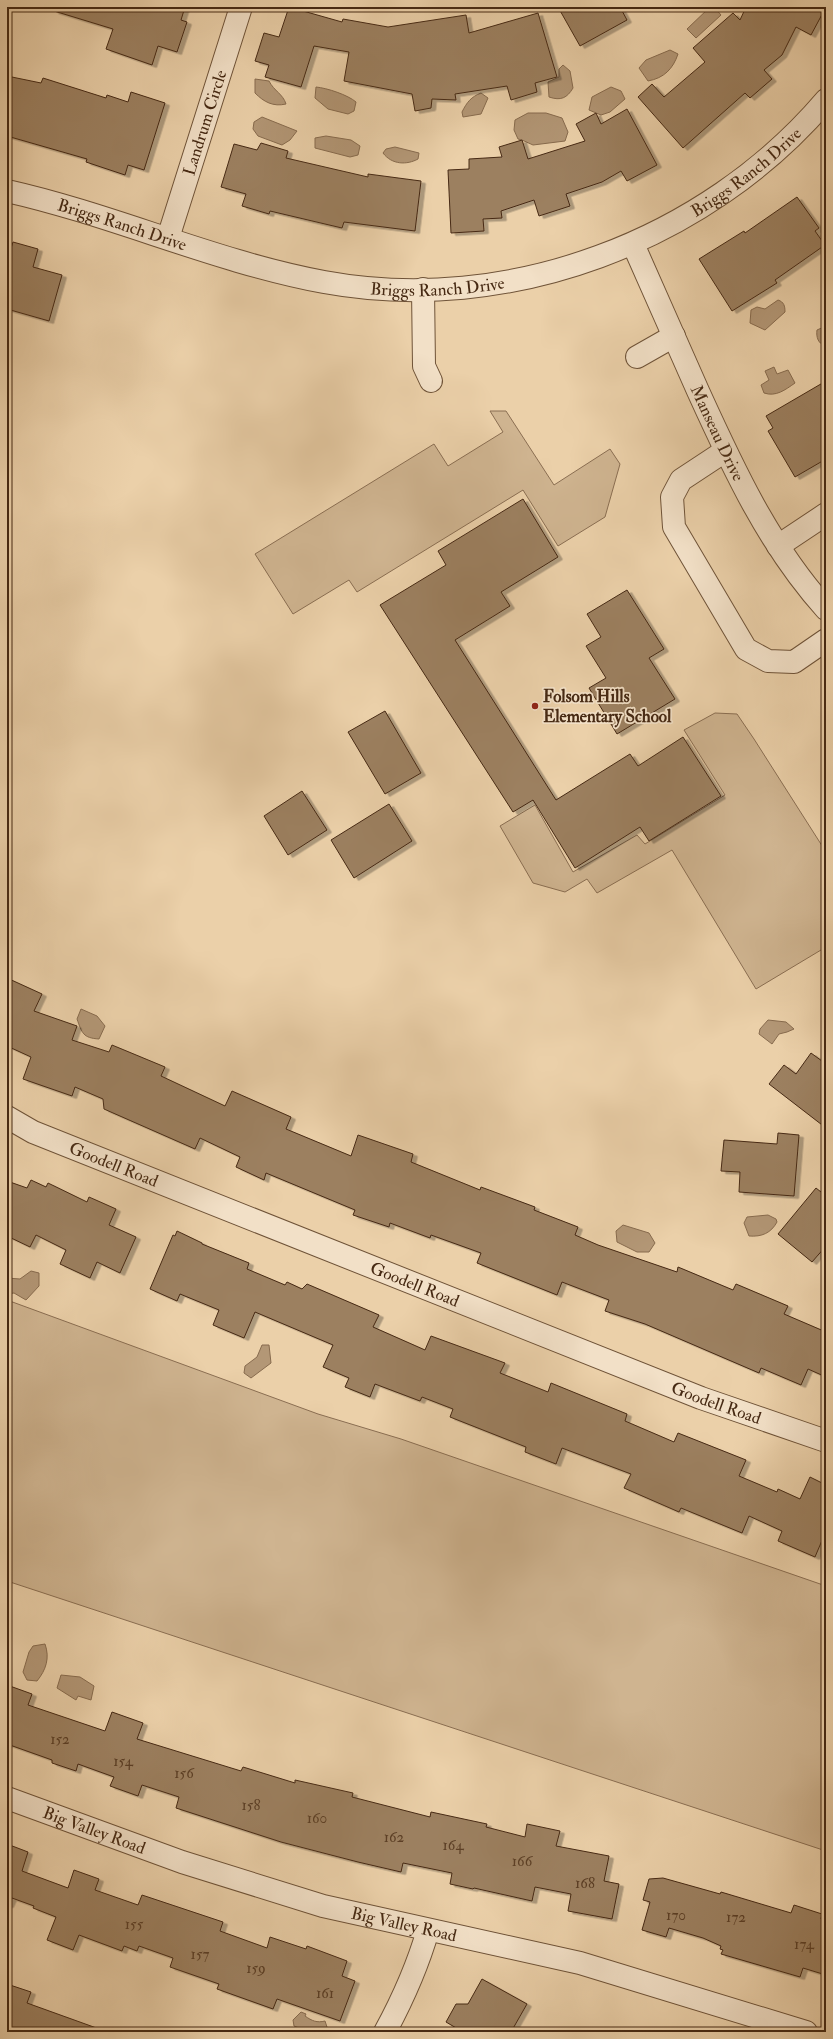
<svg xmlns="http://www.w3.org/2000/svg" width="833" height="2039" viewBox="0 0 833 2039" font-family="'IM FELL Double Pica',serif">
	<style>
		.green { fill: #cfb490; stroke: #8a6e52 }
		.water { fill: #b39776; stroke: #876b4e }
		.building { fill: #9c8061; stroke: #462913; filter: url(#shadow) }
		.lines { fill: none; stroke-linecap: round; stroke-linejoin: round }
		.minor-casing { stroke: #6f5338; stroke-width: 24 }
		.minor { stroke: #f2e0c7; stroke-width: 22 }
		.poi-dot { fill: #8f2418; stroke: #f2e0c7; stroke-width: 1.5 }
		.labels { text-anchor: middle; stroke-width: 3.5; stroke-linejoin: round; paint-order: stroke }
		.number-label { font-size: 15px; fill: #5c3f26 }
		.street-label { font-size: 17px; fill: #462913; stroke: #f2e0c7 }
		.poi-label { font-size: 17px; font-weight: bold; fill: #462913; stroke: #f2e0c7; text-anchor: start }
	</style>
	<defs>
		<filter id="shadow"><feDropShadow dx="4.5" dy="2.5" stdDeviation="0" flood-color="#0004"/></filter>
	</defs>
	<rect width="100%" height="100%" fill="#ebd0a9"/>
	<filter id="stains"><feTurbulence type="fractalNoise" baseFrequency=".005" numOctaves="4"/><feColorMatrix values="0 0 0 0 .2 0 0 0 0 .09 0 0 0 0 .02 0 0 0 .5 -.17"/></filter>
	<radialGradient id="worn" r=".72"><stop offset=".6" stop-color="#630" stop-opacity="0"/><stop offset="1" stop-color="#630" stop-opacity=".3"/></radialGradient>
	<path class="green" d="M 490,411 L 506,411 L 554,485 L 610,449 L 620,464 L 605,517 L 558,546 L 523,490 L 357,592 L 349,580 L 293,614 L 255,554 L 434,444 L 448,466 L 503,432 Z
		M 715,713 L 737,714 L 754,739 L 826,852 L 826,947 L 756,989 L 672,850 L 597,893 L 587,879 L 565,892 L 533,883 L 500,826 L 535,805 L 573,872 L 637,835 L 645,844 L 725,795 L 684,730 Z
		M 7,1300 L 318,1414 L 401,1439 L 826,1586 L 826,1851 L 7,1581 Z"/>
	<path class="water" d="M 710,7 L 714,7 L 721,15 L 696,38 L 687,29 Z
		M 670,50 L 678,54 C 673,69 664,78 648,81 L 639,68 L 646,60 Z
		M 563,65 L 570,71 L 573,88 C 567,98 561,101 549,97 L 548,82 L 559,77 L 559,69 Z
		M 255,79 L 269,81 C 274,91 283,94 286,104 C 273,107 264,102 255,93 Z
		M 316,87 C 327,88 348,95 356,102 L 354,111 L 348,114 L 328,109 L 315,98 Z
		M 611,87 L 621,91 L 625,99 L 610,112 L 601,115 L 589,110 L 592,97 Z
		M 481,93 L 488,98 L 481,114 L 463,117 L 462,112 C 467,102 471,97 481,93 Z
		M 528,113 L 546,113 L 562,118 L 568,132 L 565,141 L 533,145 L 522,140 L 518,139 L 514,130 L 515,120 Z
		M 262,117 L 297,131 L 290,140 L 282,145 L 258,136 L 253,129 L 254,122 Z
		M 326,136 L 351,140 L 360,146 L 358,155 L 350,157 L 315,148 L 315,138 Z
		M 395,147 L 419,153 L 418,159 C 407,165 392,165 383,153 L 386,149 Z
		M 778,300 C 784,302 785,306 785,312 L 765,330 L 750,323 L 751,310 L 757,307 L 765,309 Z
		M 826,326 L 826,346 C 818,344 816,337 817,330 Z
		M 774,367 L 777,374 L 788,370 L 795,383 C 785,390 776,397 764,393 L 761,385 L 769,380 L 765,371 Z
		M 81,1009 L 97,1016 L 105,1026 L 99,1039 C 83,1038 82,1033 77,1019 Z
		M 768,1020 L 786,1022 L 794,1029 L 787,1032 L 779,1034 L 772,1044 L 759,1034 L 760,1029 Z
		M 768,1215 L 776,1219 L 777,1222 C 771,1233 762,1237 749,1236 L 744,1223 L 747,1217 Z
		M 623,1225 L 649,1233 L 655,1243 L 649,1252 L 637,1252 L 617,1242 L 616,1231 Z
		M 31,1271 L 39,1273 L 39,1286 L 26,1300 L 14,1293 L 7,1294 L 7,1278 L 20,1279 Z
		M 262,1345 L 269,1345 L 271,1363 L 251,1378 L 244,1373 L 245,1366 L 257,1357 Z
		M 45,1644 C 50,1658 46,1670 37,1681 L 27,1680 L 23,1672 L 29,1652 L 33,1646 Z
		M 61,1675 L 80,1677 L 94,1686 L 91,1700 L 78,1696 L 76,1700 L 57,1688 Z
		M 301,2012 L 306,2014 L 305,2016 C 312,2021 317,2023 325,2021 L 328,2030 L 327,2032 L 309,2032 L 294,2026 L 293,2020 Z"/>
	<path class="building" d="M 54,7 L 185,7 L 181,20 L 187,22 L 177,52 L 158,46 L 152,65 L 106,49 L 113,29 L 54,11 Z
		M 289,7 L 342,22 L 343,19 L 388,27 L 466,15 L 469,33 L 538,13 L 557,77 L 535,83 L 537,92 L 511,100 L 507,86 L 455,94 L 456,100 L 432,99 L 431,108 L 415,111 L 412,94 L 344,81 L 349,52 L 314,46 L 301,87 L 265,77 L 269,65 L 255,61 L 264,33 L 279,37 Z
		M 558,7 L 620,7 L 627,20 L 580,46 Z
		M 746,7 L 826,7 L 811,35 L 796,27 L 782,55 L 764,70 L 772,79 L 750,98 L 745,93 L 683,148 L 638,97 L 652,84 L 664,97 L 705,62 L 693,48 L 733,13 L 740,20 Z
		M 7,76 L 41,83 L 43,78 L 106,98 L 107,95 L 128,102 L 131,92 L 165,103 L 144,170 L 128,165 L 125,175 L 86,162 L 87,159 L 7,136 Z
		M 627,109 L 657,165 L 627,181 L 621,171 L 602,182 L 566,194 L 570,206 L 539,216 L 534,200 L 501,211 L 502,218 L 483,219 L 484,231 L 451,233 L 448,170 L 469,169 L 469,159 L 502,157 L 499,147 L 522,140 L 528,159 L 585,141 L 576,124 L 596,113 L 601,124 Z
		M 261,143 L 288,151 L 286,158 L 368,177 L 368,174 L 421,181 L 415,231 L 344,222 L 342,228 L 270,211 L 269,214 L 242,206 L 246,194 L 221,187 L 234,144 L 257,150 Z
		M 797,197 L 819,228 L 815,231 L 825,245 L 775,280 L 777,283 L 732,311 L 699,259 L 744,231 L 745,233 Z
		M 13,242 L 38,249 L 33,267 L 62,275 L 49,321 L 7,309 L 7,261 Z
		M 826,381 L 826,459 L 795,477 L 768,431 L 773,428 L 766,416 Z
		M 523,499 L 558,557 L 501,592 L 510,606 L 455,640 L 556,800 L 630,754 L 638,766 L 683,737 L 721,796 L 649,841 L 640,827 L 575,868 L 533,800 L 513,812 L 380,605 L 446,565 L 438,551 Z
		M 627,590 L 664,649 L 649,658 L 675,699 L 617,734 L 589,688 L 606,678 L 586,646 L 601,637 L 587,614 Z
		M 385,711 L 421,773 L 385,794 L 348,732 Z
		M 302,791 L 327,830 L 288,855 L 264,816 Z
		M 389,804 L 412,841 L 354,878 L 331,840 Z
		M 7,978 L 42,994 L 34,1011 L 77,1026 L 72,1040 L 109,1052 L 112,1045 L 165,1067 L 161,1076 L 225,1106 L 232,1091 L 291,1117 L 286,1129 L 351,1156 L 358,1135 L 413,1154 L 411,1162 L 480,1190 L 481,1187 L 535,1207 L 534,1210 L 578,1227 L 575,1235 L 598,1245 L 677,1272 L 678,1267 L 733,1290 L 736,1284 L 788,1306 L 784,1314 L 826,1332 L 826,1377 L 808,1369 L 801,1385 L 761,1368 L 759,1373 L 645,1324 L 605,1311 L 609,1300 L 562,1282 L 557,1295 L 477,1263 L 481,1253 L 431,1235 L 430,1238 L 390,1223 L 389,1227 L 353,1215 L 355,1210 L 266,1173 L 264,1180 L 236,1167 L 240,1157 L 200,1138 L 195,1149 L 104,1109 L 103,1099 L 75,1087 L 72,1096 L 23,1079 L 31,1057 L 7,1046 Z
		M 811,1053 L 826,1064 L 826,1128 L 769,1084 L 784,1065 L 796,1074 Z
		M 778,1133 L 799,1135 L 794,1196 L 739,1192 L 740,1172 L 721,1171 L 724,1140 L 777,1144 Z
		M 31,1180 L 46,1187 L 48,1183 L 87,1202 L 89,1197 L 116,1209 L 109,1225 L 136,1237 L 120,1273 L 97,1262 L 90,1278 L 60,1264 L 66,1250 L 36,1235 L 30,1247 L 7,1236 L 7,1181 L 27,1188 Z
		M 816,1188 L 826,1196 L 826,1246 L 812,1262 L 778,1234 Z
		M 177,1231 L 202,1243 L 202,1244 L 249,1263 L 247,1269 L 285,1285 L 287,1282 L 302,1289 L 307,1284 L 379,1315 L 373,1327 L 425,1350 L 431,1336 L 505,1363 L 500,1373 L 548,1392 L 551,1383 L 627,1414 L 625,1421 L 674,1442 L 678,1433 L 746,1460 L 739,1476 L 777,1492 L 778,1489 L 800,1499 L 810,1477 L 826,1485 L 826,1531 L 815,1557 L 778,1541 L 782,1531 L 749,1516 L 742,1533 L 681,1508 L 679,1512 L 624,1488 L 631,1474 L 562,1448 L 556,1464 L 525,1452 L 526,1447 L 450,1417 L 453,1409 L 422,1397 L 420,1401 L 375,1384 L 370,1397 L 345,1387 L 349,1378 L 323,1367 L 333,1345 L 255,1312 L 244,1338 L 213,1325 L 219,1310 L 180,1294 L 177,1301 L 150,1289 L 173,1235 L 175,1236 Z
		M 7,1685 L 32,1694 L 28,1705 L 105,1731 L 112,1712 L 143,1723 L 137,1739 L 241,1771 L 243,1767 L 295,1783 L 295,1780 L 353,1793 L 352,1797 L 430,1817 L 431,1812 L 487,1824 L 486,1827 L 525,1837 L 527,1824 L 560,1831 L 556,1846 L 609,1856 L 604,1881 L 619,1884 L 612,1919 L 568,1911 L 571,1894 L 535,1887 L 532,1901 L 474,1888 L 473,1889 L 450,1884 L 452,1873 L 403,1863 L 401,1872 L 358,1862 L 281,1842 L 176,1808 L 179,1797 L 142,1785 L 138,1796 L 110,1786 L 114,1777 L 78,1764 L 76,1771 L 52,1763 L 52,1760 L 7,1744 Z
		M 7,1844 L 28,1852 L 22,1871 L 68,1888 L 74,1870 L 99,1879 L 95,1890 L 138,1905 L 142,1895 L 223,1922 L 220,1931 L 267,1948 L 270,1937 L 306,1949 L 307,1946 L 347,1961 L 342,1976 L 355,1981 L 340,2021 L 277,1999 L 273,2009 L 217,1989 L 219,1984 L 170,1967 L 173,1958 L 139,1946 L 137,1951 L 124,1946 L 122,1951 L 79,1935 L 73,1950 L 47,1940 L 56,1917 L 33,1908 L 34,1906 L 12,1898 L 9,1905 L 7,1905 Z
		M 663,1878 L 720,1894 L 721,1892 L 791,1913 L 794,1905 L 822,1914 L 821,1919 L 826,1920 L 826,1975 L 803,1968 L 800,1977 L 721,1954 L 723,1950 L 720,1949 L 721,1946 L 703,1938 L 669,1928 L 666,1937 L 642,1930 L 650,1902 L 643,1900 L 649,1879 Z
		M 482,1979 L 527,2004 L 511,2032 L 463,2032 L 446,2022 L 456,2004 L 468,2004 Z
		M 7,1984 L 31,1992 L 27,2003 L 102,2030 L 101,2032 L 7,2032 Z"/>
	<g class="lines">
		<defs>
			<g id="minor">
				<path id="s1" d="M 7,191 C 114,215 216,262 324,282 C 508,316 706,241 826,100"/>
				<path id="s2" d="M 168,238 L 241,7"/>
				<path id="s3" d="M 633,244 C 655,293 676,342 698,391 C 733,468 769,546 826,609"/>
				<path d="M 423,289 L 424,366 L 431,381"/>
				<path d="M 637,357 L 674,336"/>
				<path d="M 725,451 L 681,480 L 672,497 L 674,527 L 746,649 L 768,661 L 794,662 L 826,640"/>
				<path d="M 778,546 L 826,514"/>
				<path id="s4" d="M 7,1117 L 33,1132 L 701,1398 L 826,1441"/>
				<path id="s5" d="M 7,1798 L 182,1862 L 323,1906 L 580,1963 L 806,2032"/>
				<path d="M 385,2032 C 404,1997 417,1968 428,1930"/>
			</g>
		</defs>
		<use href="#minor" class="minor-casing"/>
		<use href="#minor" class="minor"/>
	</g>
	<circle class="poi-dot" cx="535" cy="706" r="4"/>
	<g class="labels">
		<g class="number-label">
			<text x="60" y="1744">152</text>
			<text x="123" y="1766">154</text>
			<text x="184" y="1778">156</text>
			<text x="251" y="1810">158</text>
			<text x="317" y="1823">160</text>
			<text x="394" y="1842">162</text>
			<text x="453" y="1850">164</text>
			<text x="522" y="1866">166</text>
			<text x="585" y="1888">168</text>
			<text x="676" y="1920">170</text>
			<text x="736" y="1922">172</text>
			<text x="134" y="1929">155</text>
			<text x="804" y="1949">174</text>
			<text x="200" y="1959">157</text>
			<text x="256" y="1973">159</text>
			<text x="325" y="1998">161</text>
		</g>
		<g class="street-label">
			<text dy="6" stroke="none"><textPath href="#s2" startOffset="121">Landrum Circle</textPath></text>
			<text dy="6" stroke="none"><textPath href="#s1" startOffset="780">Briggs Ranch Drive</textPath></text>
			<text dy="6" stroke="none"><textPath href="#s1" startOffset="120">Briggs Ranch Drive</textPath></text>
			<text dy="6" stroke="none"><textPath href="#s1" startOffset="444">Briggs Ranch Drive</textPath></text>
			<text dy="6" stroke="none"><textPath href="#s3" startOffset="207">Manseau Drive</textPath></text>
			<text dy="6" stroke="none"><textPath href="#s4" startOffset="117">Goodell Road</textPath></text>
			<text dy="6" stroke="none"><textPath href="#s4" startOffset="441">Goodell Road</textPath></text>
			<text dy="6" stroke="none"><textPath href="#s4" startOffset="765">Goodell Road</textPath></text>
			<text dy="6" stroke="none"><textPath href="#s5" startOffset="93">Big Valley Road</textPath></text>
			<text dy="6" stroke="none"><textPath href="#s5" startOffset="417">Big Valley Road</textPath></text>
		</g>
		<g class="poi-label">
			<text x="543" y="702">Folsom Hills<tspan x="543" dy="20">Elementary School</tspan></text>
		</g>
	</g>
	<rect width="833" height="2039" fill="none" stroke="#ebd0a9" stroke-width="24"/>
	<rect x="8" y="8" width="817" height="2023" fill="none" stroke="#462913" stroke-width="2"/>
	<rect x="12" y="12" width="809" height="2015" fill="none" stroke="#462913"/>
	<rect width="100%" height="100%" filter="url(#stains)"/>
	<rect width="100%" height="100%" fill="url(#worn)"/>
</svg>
